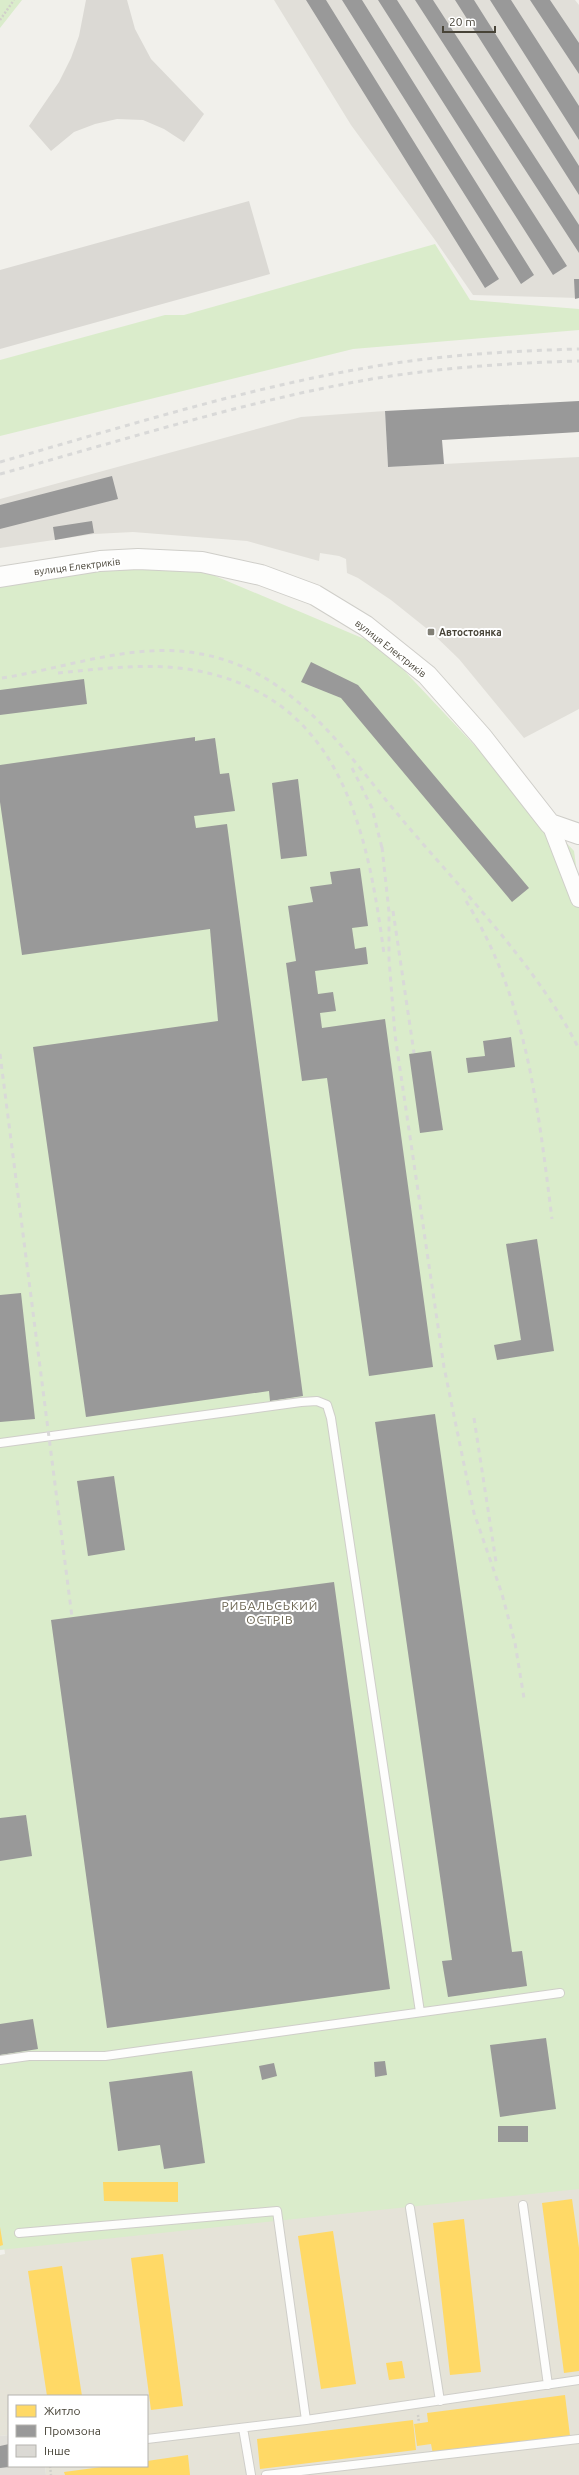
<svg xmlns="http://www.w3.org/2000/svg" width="579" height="2475" viewBox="0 0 579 2475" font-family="Ubuntu,sans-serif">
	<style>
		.residential { fill: #e5e3d8 }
		.industrial { fill: #e1dfd9 }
		.green { fill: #daeccb }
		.homes { fill: #ffd966 }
		.industry { fill: #999 }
		.building { fill: #dbd9d4 }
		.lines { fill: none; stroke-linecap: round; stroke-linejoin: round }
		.service-casing { stroke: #cfcec9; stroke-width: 10 }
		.minor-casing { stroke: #cfcec9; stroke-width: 18 }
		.tertiary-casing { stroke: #cfcec9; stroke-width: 22 }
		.path { stroke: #d1d0ca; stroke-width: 2.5; stroke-dasharray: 2 2; stroke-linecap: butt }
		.service { stroke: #fdfdfc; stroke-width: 8 }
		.minor { stroke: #fdfdfc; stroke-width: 16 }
		.tertiary { stroke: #fdfdfc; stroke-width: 20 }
		.rail { stroke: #d9d9d8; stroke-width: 3; stroke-dasharray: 5 5; stroke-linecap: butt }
		.poi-dot { fill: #828076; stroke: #fff; stroke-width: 1.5 }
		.labels { text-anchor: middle; stroke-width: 4; stroke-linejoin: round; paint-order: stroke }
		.street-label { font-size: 10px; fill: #474337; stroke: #fff }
		.poi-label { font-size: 10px; font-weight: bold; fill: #474337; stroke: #fff; text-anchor: start }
		.quarter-label { font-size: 12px; letter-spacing: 1px; fill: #6a634e; stroke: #fff }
	</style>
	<rect width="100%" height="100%" fill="#f1f0eb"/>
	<path class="residential" d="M 579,2183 L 579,2475 L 46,2475 L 45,2466 L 147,2466 L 147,2396 L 9,2396 L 9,2435 L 0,2436 L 0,2255 L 5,2254 L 0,2217 Z"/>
	<path class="industrial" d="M 274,0 L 575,0 L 579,5 L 579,298 L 473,295 L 435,240 L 351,125 Z
		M 385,411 L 388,467 L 579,457 L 579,709 L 524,738 L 459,659 L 431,632 L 391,600 L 358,578 L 347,573 L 346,559 L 339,556 L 320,553 L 319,561 L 247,541 L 133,532 L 94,534 L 0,548 L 0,499 L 301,417 Z
		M 9,2435 L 9,2466 L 45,2466 L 46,2475 L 0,2475 L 0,2436 Z"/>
	<path class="green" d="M 0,0 L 22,0 L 0,28 Z
		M 435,244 L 470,300 L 579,309 L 579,330 L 353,349 L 0,436 L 0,360 L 165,315 L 184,315 Z
		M 175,559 L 381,646 L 574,851 L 579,888 L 579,2189 L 0,2250 L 0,581 Z"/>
	<path class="homes" d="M 103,2182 L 178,2182 L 178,2202 L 104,2201 Z
		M 572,2199 L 579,2248 L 579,2371 L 564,2373 L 542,2203 Z
		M 464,2219 L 481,2372 L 450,2375 L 433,2223 Z
		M 0,2227 L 3,2245 L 0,2246 Z
		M 333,2231 L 356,2384 L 321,2389 L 298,2236 Z
		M 163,2254 L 183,2406 L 151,2410 L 131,2258 Z
		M 62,2266 L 82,2396 L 47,2396 L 28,2271 Z
		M 402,2361 L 405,2378 L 389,2380 L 386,2363 Z
		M 565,2395 L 570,2436 L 433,2454 L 431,2444 L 417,2446 L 414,2424 L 428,2422 L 427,2413 Z
		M 413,2420 L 416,2450 L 260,2469 L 257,2439 Z
		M 188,2455 L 190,2475 L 65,2475 L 64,2472 L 109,2466 L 147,2466 L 147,2461 Z"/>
	<path class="industry" d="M 306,0 L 326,0 L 499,279 L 485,288 Z
		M 342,0 L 362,0 L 534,275 L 521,284 Z
		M 378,0 L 397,0 L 567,266 L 553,275 Z
		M 415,0 L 433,0 L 579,225 L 579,253 Z
		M 455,0 L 474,0 L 579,166 L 579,195 Z
		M 490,0 L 511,0 L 579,106 L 579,140 Z
		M 530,0 L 550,0 L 579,43 L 579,74 Z
		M 574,279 L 579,279 L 579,298 L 575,299 Z
		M 579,401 L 579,432 L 442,440 L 444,464 L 388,467 L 385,411 Z
		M 112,476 L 118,499 L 0,529 L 0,505 Z
		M 92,521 L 94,533 L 55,540 L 53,527 Z
		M 311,662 L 358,685 L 529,888 L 512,902 L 341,698 L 301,682 Z
		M 84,679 L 87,704 L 0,715 L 0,690 Z
		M 195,737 L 195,741 L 215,738 L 220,774 L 229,773 L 235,811 L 194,816 L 196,828 L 227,824 L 303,1396 L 270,1401 L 269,1391 L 86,1417 L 33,1047 L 218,1021 L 210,929 L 22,955 L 0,802 L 0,765 Z
		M 298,779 L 307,856 L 281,859 L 272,783 Z
		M 360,868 L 368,926 L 352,928 L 355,949 L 366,947 L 368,964 L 315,971 L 318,994 L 333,992 L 336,1011 L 320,1013 L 322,1028 L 385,1019 L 433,1367 L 369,1376 L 327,1078 L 302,1081 L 286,963 L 296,961 L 288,906 L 313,902 L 310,887 L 332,884 L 330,872 Z
		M 511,1037 L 515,1067 L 468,1073 L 466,1058 L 485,1056 L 483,1041 Z
		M 431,1051 L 443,1130 L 420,1133 L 409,1054 Z
		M 537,1239 L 554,1351 L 497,1360 L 494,1345 L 521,1340 L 506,1244 Z
		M 21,1293 L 35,1419 L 0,1422 L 0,1295 Z
		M 435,1414 L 512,1952 L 522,1951 L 527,1986 L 448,1997 L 442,1961 L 452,1960 L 375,1422 Z
		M 114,1476 L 125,1550 L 88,1556 L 77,1481 Z
		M 334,1582 L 390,1989 L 107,2028 L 51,1620 Z
		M 26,1815 L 32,1856 L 0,1861 L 0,1818 Z
		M 33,2019 L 38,2049 L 0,2055 L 0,2024 Z
		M 546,2038 L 556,2109 L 500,2117 L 490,2045 Z
		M 385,2061 L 387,2075 L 375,2077 L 374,2062 Z
		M 274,2063 L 277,2076 L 262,2080 L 259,2066 Z
		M 192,2071 L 205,2163 L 164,2169 L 160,2145 L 118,2151 L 109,2082 Z
		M 498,2126 L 528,2126 L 528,2142 L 498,2142 Z
		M 9,2444 L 9,2467 L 0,2468 L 0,2446 Z"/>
	<path class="building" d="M 86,0 L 127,0 L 135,29 L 151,59 L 204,114 L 184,142 L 164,129 L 143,120 L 117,119 L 95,124 L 74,132 L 51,151 L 29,126 L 59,82 L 71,58 L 79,36 Z
		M 249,201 L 270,274 L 0,349 L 0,270 Z"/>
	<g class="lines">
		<defs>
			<path id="service" d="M 0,1443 L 301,1402 L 317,1401 L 327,1405 L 331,1418 L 420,2012
				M 0,2060 L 29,2056 L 105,2056 L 560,1993
				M 523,2205 L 548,2385
				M 410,2208 L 440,2401
				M 19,2233 L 277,2211 L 306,2420
				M 243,2428 L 251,2475
				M 147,2439 L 306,2420 L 579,2380
				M 266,2475 L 579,2439"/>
			<path id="minor" d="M 550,824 L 579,899"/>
			<path id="tertiary" d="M 0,577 L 100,561 L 138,559 L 202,562 L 261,575 L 315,595 L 366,626 L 427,675 L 482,737 L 550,824 L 579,834"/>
		</defs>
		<use href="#service" class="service-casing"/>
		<use href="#minor" class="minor-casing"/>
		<use href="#tertiary" class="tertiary-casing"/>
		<path class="path" d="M 0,20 L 14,0
			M 418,2415 L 419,2423
			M 50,2466 L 51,2475"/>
		<use href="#service" class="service"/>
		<use href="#minor" class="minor"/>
		<use href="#tertiary" class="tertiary"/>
		<path class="rail" d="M 0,462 C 123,427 246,388 371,367 C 440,355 509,351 579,349
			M 0,474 C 121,441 242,402 366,380 C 436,368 507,363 579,361
			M 58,673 C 100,669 144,663 187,669 C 339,692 367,825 384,954
			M 2,678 C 67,668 135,641 201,654 C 235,660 267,676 293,698 C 334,731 366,777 400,817 C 461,890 536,964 579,1049
			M 352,768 L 372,808 L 383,852
			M 382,847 L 389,912 L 389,959 L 395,1035 L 444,1367 L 474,1513 L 502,1594 L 515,1643 L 524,1698
			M 466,901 C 527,999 538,1108 552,1219
			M 393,911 L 414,1053
			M 0,1054 L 72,1617
			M 474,1418 L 496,1562"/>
	</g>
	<rect class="poi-dot" x="427" y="628" width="8" height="8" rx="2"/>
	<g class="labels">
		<g class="street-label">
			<text transform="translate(77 566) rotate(-7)" y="4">вулиця Електриків</text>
			<text transform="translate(391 648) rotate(38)" y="4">вулиця Електриків</text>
		</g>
		<g class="poi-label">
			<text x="439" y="636">Автостоянка</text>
		</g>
		<g class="quarter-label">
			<text x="270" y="1610">РИБАЛЬСЬКИЙ<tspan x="270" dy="14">ОСТРІВ</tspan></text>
		</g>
	</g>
	<rect x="8" y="2395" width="140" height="72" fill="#ffffff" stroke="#b5b4af"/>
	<rect x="16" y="2405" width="20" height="12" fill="#ffd966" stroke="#b5b4af"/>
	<text x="44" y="2415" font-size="12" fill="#474337">Житло</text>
	<rect x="16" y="2425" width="20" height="12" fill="#999999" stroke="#b5b4af"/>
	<text x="44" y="2435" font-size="12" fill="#474337">Промзона</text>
	<rect x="16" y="2445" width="20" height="12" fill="#dbd9d4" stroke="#b5b4af"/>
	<text x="44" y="2455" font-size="12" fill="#474337">Інше</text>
	<path d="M443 26v6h52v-6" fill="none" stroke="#474337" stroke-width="2"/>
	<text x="449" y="26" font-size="12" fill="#474337" stroke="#ffffff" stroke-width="3" paint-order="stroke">20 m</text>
</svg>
